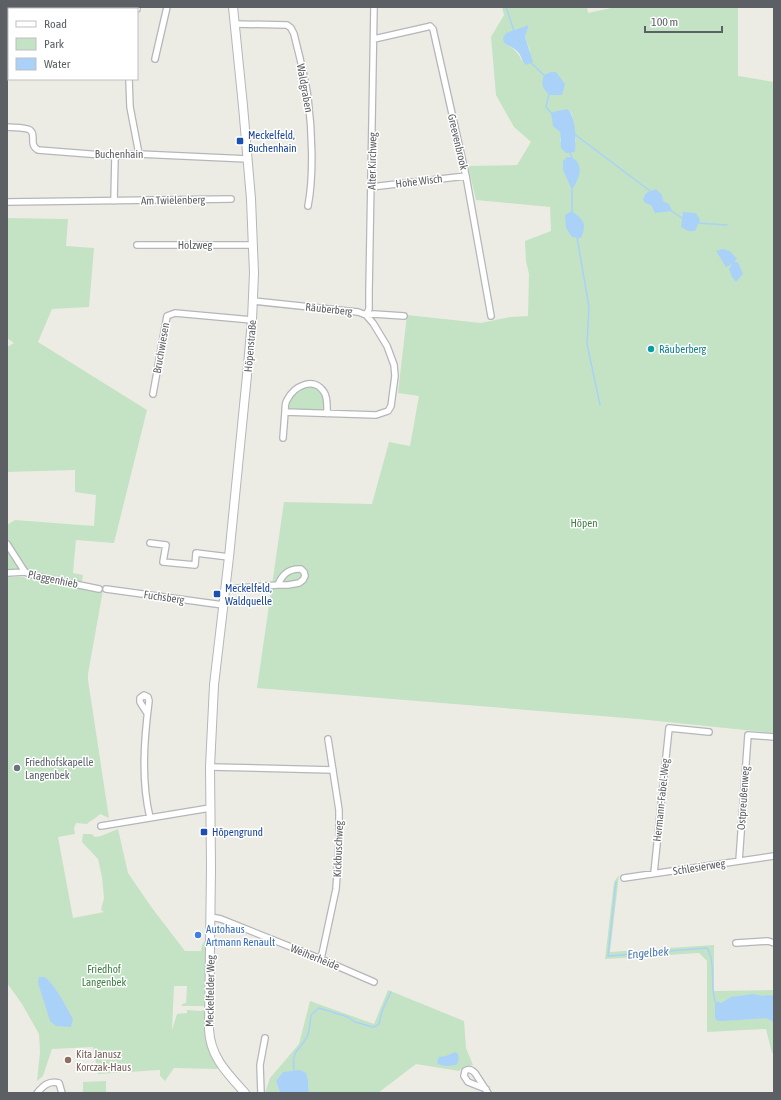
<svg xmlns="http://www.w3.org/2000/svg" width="781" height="1100" viewBox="0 0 781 1100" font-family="'Asap Condensed',sans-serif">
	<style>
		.green { fill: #c3e3c4; fill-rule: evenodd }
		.water { fill: #aad2f8 }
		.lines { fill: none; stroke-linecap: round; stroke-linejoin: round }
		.stream { stroke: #aad2f8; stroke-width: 1.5 }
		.minor-casing { stroke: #b4b6ba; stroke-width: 8 }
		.secondary-casing { stroke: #b3b6ba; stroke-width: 10 }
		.minor { stroke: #fff; stroke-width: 5.5 }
		.secondary { stroke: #fff; stroke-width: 8 }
		.transit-dot { fill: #1a4fb4; stroke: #fff; stroke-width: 1.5 }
		.culture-dot { fill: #0f9aa8; stroke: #fff; stroke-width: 1.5 }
		.worship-dot { fill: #6b7280; stroke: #fff; stroke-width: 1.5 }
		.shop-dot { fill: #3f7fe0; stroke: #fff; stroke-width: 1.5 }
		.education-dot { fill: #8d6e63; stroke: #fff; stroke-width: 1.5 }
		.labels { text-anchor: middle; stroke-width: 3; stroke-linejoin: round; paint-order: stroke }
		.street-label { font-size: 11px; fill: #5c5f63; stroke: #fff }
		.transit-label { font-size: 11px; fill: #164399; stroke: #fff; text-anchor: start }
		.culture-label { font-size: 11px; fill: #0d838f; stroke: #fff; text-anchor: start }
		.park-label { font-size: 11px; fill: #3d8243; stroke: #fff }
		.worship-label { font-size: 11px; fill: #5b616d; stroke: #fff; text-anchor: start }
		.shop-label { font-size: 11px; fill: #366cbe; stroke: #fff; text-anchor: start }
		.education-label { font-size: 11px; fill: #785e54; stroke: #fff; text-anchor: start }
		.water-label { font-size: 12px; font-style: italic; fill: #4c78b1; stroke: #fff }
	</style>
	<rect width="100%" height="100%" fill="#edece4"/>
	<path class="green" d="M 502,7 L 538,7 L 538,8 L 587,7 L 588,13 L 616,7 L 738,7 L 738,76 L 774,82 L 774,733 L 638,719 L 257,688 L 284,502 L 372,504 L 389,442 L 410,446 L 419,396 L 398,393 L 407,315 L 481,323 L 510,317 L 528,316 L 529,274 L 526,261 L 525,241 L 551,231 L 550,207 L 476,200 L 468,166 L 517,165 L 531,142 L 514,127 L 496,95 L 491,37 L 504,15 ZM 529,25 L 525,37 L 530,51 L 522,61 C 518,52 513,48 504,43 ZM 568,109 L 572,114 L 576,142 L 560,141 L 560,132 Z
		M 7,218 L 68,219 L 66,246 L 94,248 L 89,307 L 52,309 L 38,342 L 147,410 L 114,543 L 76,540 L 73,573 L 83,575 L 81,587 L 103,590 L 88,674 L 88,680 L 109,818 L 100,814 C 94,820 91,820 87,824 L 76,823 L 74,828 L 75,834 L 58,837 L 73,918 L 104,912 L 101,910 L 104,898 L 102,877 L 98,859 L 82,842 L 83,834 L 92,834 L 95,837 L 101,836 L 118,829 L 128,873 L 152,908 L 185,951 L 201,951 L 202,945 L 206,939 L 206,951 L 207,951 L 207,1006 L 182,1006 L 182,1004 L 186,1003 L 187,986 L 174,986 L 172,1030 L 177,1014 L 187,1013 L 187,1010 L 201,1011 L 207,1009 L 213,1057 L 218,1069 L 174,1068 L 165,1081 L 160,1076 L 160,1070 L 98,1074 L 93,1047 L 52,1049 L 43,1076 L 37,1081 L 40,1052 L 39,1034 L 22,1004 L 7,983 L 7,577 L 24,577 L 28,580 L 25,570 L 7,540 L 7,525 L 15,520 L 94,526 L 96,495 L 75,492 L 75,470 L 7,472 L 7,347 L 14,343 L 7,338 Z
		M 312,384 L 324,393 L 327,413 L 285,412 L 286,401 L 298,387 Z
		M 7,549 L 20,570 L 7,571 Z
		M 619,875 L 610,952 L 714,945 L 714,991 L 774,990 L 774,1053 L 772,1053 L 766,1029 L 707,1032 L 707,961 L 699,953 L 605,959 L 614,882 Z
		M 388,990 L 464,1021 L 466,1048 L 473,1065 L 465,1066 L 459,1071 L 416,1064 L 378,1093 L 309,1093 L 308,1080 L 276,1081 L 280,1093 L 265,1093 L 270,1078 L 299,1044 L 310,1001 L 374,1024 Z
		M 106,1081 L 106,1093 L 83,1093 L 83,1082 Z"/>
	<path class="water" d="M 529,25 L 525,37 L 533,62 L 526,65 C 522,61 522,58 519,53 C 515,48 509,46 504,43 L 503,38 L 506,33 Z
		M 551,72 L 556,72 L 565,84 L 562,95 L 550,95 C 542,89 541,84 544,75 Z
		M 568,109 C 576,118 576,140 575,152 L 566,153 L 561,148 L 560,132 L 553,126 L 551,113 L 557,111 Z
		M 567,157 C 579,157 582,169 578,178 C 577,182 574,186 572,190 L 563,170 L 563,161 Z
		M 656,189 L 662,195 L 663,201 L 669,204 L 672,211 L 655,213 L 651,205 L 645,203 L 643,199 L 646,193 Z
		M 572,211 C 584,220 587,224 581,238 L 572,237 L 566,228 L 565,215 Z
		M 683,212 L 696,213 L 700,220 L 695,231 L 688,231 L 681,227 Z
		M 722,249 L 730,251 L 737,259 L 734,262 L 738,262 L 743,274 L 736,282 L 732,277 L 729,269 L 732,264 L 726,267 L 716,251 Z
		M 39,977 L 45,977 C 57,988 65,1005 73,1019 L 71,1027 L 56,1026 L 50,1021 L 38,983 Z
		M 754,994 L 762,996 L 769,995 L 774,996 L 774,1026 L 772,1021 L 766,1018 L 723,1021 L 718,1021 L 715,1018 L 715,1001 L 721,1003 L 731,997 Z
		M 455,1052 L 458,1054 C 459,1059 459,1062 456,1065 C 450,1066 442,1067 437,1063 L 439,1057 L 446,1056 Z
		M 300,1070 L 306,1073 L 308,1080 L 309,1093 L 280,1093 L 276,1081 L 283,1072 Z"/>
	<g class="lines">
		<path class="stream" d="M 506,7 L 514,31
			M 529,61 L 544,75
			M 549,94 L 546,107 L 553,115
			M 573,133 L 650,191
			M 569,150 L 572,158
			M 572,190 L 572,212
			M 670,210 L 682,218
			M 697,223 L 727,225
			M 577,237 L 589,307 L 587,344 L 600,405
			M 616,882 L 608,956 L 707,948 C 716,961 710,985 715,1001
			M 294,1071 C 292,1048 297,1054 307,1037 C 310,1031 310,1022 311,1015 L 319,1008 L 348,1017 L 355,1022 L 373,1027 L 376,1026 L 379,1024 L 382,1011 L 391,992"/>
		<defs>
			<path id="minor" d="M 137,9 L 137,7
				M 235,24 L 287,25 L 291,28 L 294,34 C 299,55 305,76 308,98 C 312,130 314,175 308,206
				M 374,39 L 427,27 L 430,26 L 433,29 L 466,176 L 491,316
				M 155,59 L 167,7
				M 129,79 L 130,107 L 139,154
				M 7,127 C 14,128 24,127 30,130 C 37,135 28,144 38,150 L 115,156 L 139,154 L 248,159
				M 371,187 L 466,176
				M 114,201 L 115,156
				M 7,202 L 231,199
				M 137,245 L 253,245
				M 253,301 L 348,311 L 358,312 L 366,315 L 374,314 L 404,316
				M 366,315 L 369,309 L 369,292 L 374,7
				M 153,394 L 167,316 L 175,313 L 252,320
				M 327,414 C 327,407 328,398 324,392 C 314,376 294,386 287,400 C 285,403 285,408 285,412 L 376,415 L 388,411 L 391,406 L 395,376 L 394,365 L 387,346 L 373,323 L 366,315
				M 283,438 L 285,412
				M 150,543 L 166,545 L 163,562 L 195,565 L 196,553 L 229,557
				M 7,544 L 25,572
				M 7,573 L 25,572 L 35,576 L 99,589
				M 106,589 L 223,605
				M 225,589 L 278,585 L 288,585 L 299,583 L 303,580 L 305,576 L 304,572 L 301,569 C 290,568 282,574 278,585
				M 147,713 L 140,702 L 140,698 L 144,695 L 148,697 L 149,701 C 144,740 141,780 150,818
				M 210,767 L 333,770
				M 101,826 L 210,808
				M 739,861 L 748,735 L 774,737
				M 654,873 L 669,728 L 709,732
				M 624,878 L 774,856
				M 211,917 L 221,919 L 321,959 L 374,982
				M 736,943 L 768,941 L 774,943
				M 321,959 L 336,889 L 339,845 L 339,810 L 328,739
				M 486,1089 L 468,1082 L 464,1076 L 465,1071 C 469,1068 472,1070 475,1073 L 488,1093
				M 37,1093 C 43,1086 49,1080 59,1083 L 62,1093
				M 261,1093 L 260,1065 L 265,1038"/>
			<path id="secondary" d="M 233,7 L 243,106 L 251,199 L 254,273 L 252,320 L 248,365 L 229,557 L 214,685 L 210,767 L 211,867 L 209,1029 C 210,1057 228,1074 245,1093"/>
		</defs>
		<use href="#minor" class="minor-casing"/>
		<use href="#secondary" class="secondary-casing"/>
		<use href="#minor" class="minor"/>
		<use href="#secondary" class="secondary"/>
	</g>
	<g class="transit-dot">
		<rect x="236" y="137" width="8" height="8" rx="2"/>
		<rect x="213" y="590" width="8" height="8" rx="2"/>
		<rect x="200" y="828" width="8" height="8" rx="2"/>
	</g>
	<circle class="culture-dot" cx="651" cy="349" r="4"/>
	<circle class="worship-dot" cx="17" cy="768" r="4"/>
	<circle class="shop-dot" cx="198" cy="935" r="4"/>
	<circle class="education-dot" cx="68" cy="1060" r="4"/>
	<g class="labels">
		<g class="street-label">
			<text transform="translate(305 88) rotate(80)" y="4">Waldgraben</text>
			<text transform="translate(458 142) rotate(77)" y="4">Greevenbrook</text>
			<text x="119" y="158">Buchenhain</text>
			<text transform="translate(372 161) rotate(-89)" y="4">Alter Kirchweg</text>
			<text transform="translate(419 181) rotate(-7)" y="4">Hohe Wisch</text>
			<text transform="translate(173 200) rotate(-1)" y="4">Am Twielenberg</text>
			<text x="195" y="249">Holzweg</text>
			<text transform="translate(329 309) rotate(6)" y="4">Räuberberg</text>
			<text transform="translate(250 346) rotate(-85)" y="4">Höpenstraße</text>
			<text transform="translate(161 348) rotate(-80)" y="4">Bruchwiesen</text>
			<text transform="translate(53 579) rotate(12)" y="4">Plaggenhieb</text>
			<text transform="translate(164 597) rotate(8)" y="4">Fuchsberg</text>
			<text transform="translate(743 798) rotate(-86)" y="4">Ostpreußenweg</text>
			<text transform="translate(661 800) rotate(-84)" y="4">Hermann-Fabel-Weg</text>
			<text transform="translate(338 849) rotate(-88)" y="4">Kickbuschweg</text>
			<text transform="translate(699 867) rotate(-9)" y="4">Schlesierweg</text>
			<text transform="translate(315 957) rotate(22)" y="4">Weiherheide</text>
			<text transform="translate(210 991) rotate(-89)" y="4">Meckelfelder Weg</text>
		</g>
		<g class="transit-label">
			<text x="248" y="139">Meckelfeld,<tspan x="248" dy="13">Buchenhain</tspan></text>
			<text x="225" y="592">Meckelfeld,<tspan x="225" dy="13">Waldquelle</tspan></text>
			<text x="212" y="836">Höpengrund</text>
		</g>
		<g class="culture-label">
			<text x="659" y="353">Räuberberg</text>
		</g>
		<g class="park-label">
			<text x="584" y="527">Höpen</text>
			<text x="104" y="973">Friedhof<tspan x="104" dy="13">Langenbek</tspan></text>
		</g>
		<g class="worship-label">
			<text x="25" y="766">Friedhofskapelle<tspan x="25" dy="13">Langenbek</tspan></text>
		</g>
		<g class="shop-label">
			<text x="206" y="933">Autohaus<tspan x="206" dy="13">Artmann Renault</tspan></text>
		</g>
		<g class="education-label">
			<text x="76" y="1058">Kita Janusz<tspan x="76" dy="13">Korczak-Haus</tspan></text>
		</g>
		<g class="water-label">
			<text transform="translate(648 953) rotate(-5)" y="4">Engelbek</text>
		</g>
	</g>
	<rect width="781" height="1100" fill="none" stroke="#5c5f63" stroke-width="16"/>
	<rect x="8" y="8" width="130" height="72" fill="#ffffff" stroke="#bebfc1"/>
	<rect x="16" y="21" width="20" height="6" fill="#ffffff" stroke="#bebfc1"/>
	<text x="44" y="28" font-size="12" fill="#5c5f63">Road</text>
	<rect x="16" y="38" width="20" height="12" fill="#c3e3c4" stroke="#bebfc1"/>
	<text x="44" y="48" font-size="12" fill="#5c5f63">Park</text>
	<rect x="16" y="58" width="20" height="12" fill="#aad2f8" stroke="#bebfc1"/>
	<text x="44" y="68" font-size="12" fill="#5c5f63">Water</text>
	<path d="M645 26v6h77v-6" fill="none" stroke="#5c5f63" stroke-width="2"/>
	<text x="651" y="26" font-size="12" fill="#5c5f63" stroke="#ffffff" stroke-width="3" paint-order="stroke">100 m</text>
</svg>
